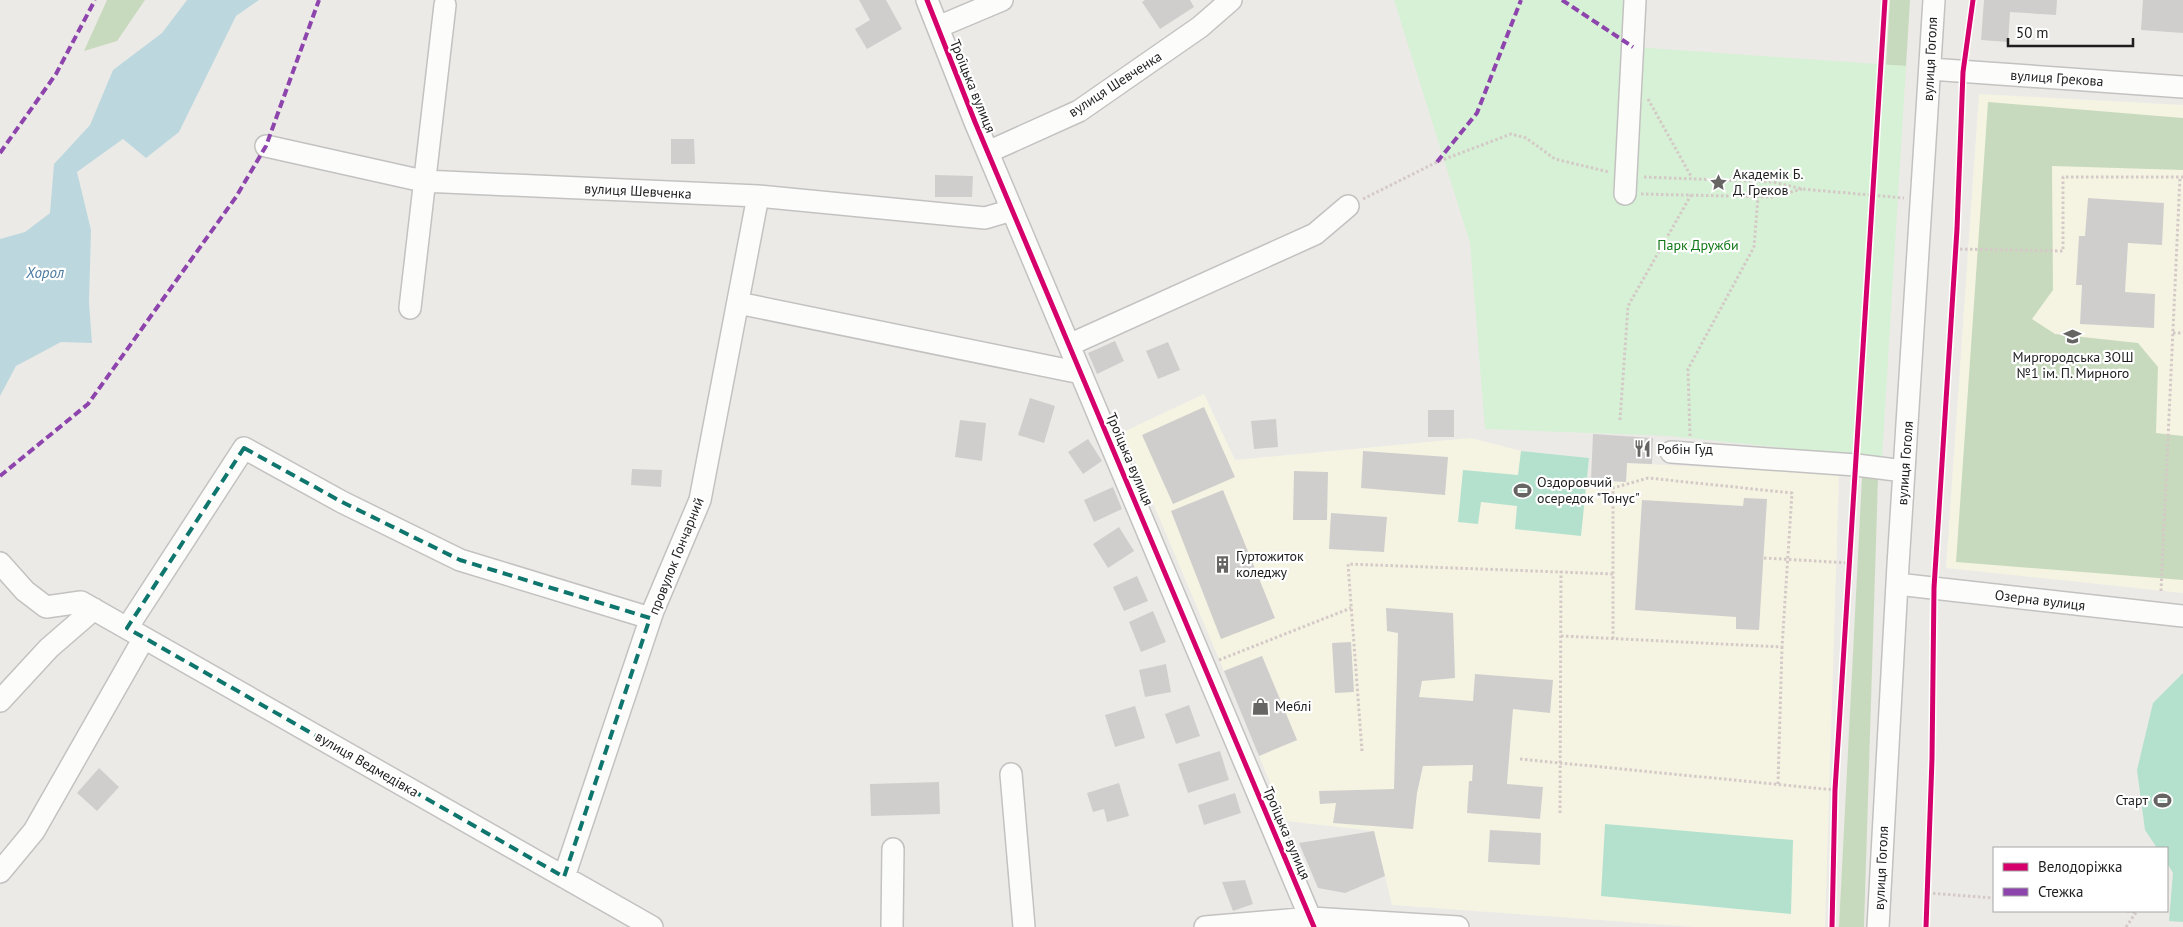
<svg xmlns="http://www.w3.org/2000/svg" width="2183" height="927" viewBox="0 0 2183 927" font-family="'PT Sans',sans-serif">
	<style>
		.education { fill: #f5f4e3 }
		.forest { fill: #c8dabd }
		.park { fill: #d6f1d5 }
		.pitch { fill: #b4e1cd }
		.water { fill: #bcd8de }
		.building { fill: #d0cecc }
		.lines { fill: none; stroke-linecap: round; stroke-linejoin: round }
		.minor-casing { stroke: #c3c2c1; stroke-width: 24 }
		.path { stroke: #d5c9c7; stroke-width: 3; stroke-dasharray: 2.5 2.5; stroke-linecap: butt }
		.minor { stroke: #fcfcfb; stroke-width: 21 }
		.quiet { stroke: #8e44ad; stroke-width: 4; stroke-dasharray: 8 4; stroke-linecap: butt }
		.cycleway-casing { stroke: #fff; stroke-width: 8 }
		.cycleway { stroke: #d6006c; stroke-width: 5 }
		.marked { fill: none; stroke: #0f766e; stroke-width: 4; stroke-dasharray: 10 6; stroke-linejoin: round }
		.labels { text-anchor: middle; stroke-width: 4.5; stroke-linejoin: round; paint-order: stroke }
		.street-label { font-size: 14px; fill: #1e1e1e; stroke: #fff }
		.poi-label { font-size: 14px; fill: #1e1e1e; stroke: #fff; text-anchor: start }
		.park-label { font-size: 14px; fill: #117717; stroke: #fff }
		.water-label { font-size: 15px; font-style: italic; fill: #4c7aa1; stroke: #fff }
	</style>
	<rect width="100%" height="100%" fill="#eceae7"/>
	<path class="education" d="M 1979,94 L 2183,105 L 2183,593 L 1946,568 Z
		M 1204,394 L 1235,460 L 1471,438 L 1521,451 L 1589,458 L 1587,478 L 1591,480 L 1626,482 L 1627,463 L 1839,474 L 1825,927 L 1694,927 L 1392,905 L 1374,831 L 1286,821 L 1259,756 L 1297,740 L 1262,656 L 1224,671 L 1123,432 Z"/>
	<path class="forest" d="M 107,0 L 145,0 L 117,41 L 84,51 Z
		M 1890,0 L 1910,0 L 1906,66 L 1886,65 Z
		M 1988,102 L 2183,118 L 2183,170 L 2052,166 L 2053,290 L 2032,319 L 2055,334 L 2138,343 L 2158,367 L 2156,433 L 2183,436 L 2183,580 L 1956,562 Z
		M 1862,477 L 1878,478 L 1864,927 L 1839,927 Z"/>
	<path class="park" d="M 1394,0 L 1635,0 L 1634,47 L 1906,66 L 1882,458 L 1670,436 L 1485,429 L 1470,243 Z"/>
	<path class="pitch" d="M 1521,451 L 1589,458 L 1581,536 L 1515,529 L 1517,506 L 1481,502 L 1478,524 L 1458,522 L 1463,470 L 1518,475 Z
		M 2183,673 L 2183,922 L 2169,921 L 2173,873 L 2167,863 L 2167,848 L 2157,848 L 2145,830 L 2137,770 L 2153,703 Z
		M 1605,824 L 1793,840 L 1791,914 L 1601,896 Z"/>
	<path class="water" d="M 187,0 L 259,0 L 236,16 L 179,132 L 146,158 L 123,139 L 77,172 L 91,230 L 89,303 L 92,343 L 61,342 L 16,366 L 0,396 L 0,239 L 25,232 L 50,213 L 54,164 L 90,125 L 113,70 L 162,33 Z"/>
	<path class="building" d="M 859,0 L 886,0 L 902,29 L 867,49 L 855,29 L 870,20 Z
		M 1145,0 L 1190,0 L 1194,7 L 1160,29 L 1142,2 Z
		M 1984,0 L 2057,0 L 2056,15 L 2010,12 L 2008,42 L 1981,40 Z
		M 2143,0 L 2183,0 L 2183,33 L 2141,30 Z
		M 671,139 L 694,139 L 695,164 L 671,164 Z
		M 935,175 L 973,176 L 972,197 L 935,197 Z
		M 2088,198 L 2164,203 L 2162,245 L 2128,243 L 2125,292 L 2155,294 L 2154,328 L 2080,324 L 2082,285 L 2076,285 L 2079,236 L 2085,236 Z
		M 1115,341 L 1124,361 L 1097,374 L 1088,353 Z
		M 1168,342 L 1180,370 L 1158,379 L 1146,351 Z
		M 1030,398 L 1055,406 L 1044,443 L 1018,435 Z
		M 1204,407 L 1235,477 L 1173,504 L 1142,435 Z
		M 1428,410 L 1454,410 L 1454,437 L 1428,437 Z
		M 1276,419 L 1278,447 L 1254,449 L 1251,421 Z
		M 960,420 L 986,423 L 982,461 L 955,457 Z
		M 1593,434 L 1653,438 L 1652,464 L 1627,463 L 1626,482 L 1591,480 Z
		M 1088,439 L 1102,461 L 1083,474 L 1068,452 Z
		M 1363,451 L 1448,457 L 1445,495 L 1361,488 Z
		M 632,469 L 662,470 L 661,487 L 631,485 Z
		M 1294,471 L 1328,472 L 1327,520 L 1293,520 Z
		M 1113,487 L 1122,509 L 1094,522 L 1084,500 Z
		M 1223,490 L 1275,618 L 1221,639 L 1171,511 Z
		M 1744,498 L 1767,499 L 1759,630 L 1736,629 L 1736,617 L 1635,610 L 1642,500 L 1743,506 Z
		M 1331,513 L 1387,517 L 1384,552 L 1329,549 Z
		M 1119,527 L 1134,551 L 1108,568 L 1093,544 Z
		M 1137,576 L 1148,601 L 1124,611 L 1113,587 Z
		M 1386,608 L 1453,613 L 1455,678 L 1422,681 L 1419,697 L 1473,701 L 1475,674 L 1553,680 L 1550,713 L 1513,709 L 1507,784 L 1543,787 L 1540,819 L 1467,813 L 1469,781 L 1472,781 L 1473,765 L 1423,766 L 1417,793 L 1413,829 L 1333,823 L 1336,803 L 1320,804 L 1319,791 L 1394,789 L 1398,633 L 1387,631 Z
		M 1153,611 L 1166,642 L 1141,652 L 1129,622 Z
		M 1351,642 L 1354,692 L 1335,693 L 1332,643 Z
		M 1262,656 L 1297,740 L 1259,756 L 1224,671 Z
		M 1166,664 L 1171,692 L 1145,697 L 1139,670 Z
		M 1189,705 L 1200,736 L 1176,744 L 1165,714 Z
		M 1135,706 L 1145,738 L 1115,747 L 1105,715 Z
		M 1220,751 L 1229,780 L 1188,793 L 1178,764 Z
		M 99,768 L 119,787 L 97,811 L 77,793 Z
		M 939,782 L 940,814 L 871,816 L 870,784 Z
		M 1119,783 L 1129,816 L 1107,822 L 1104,809 L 1093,812 L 1087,793 Z
		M 1235,793 L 1241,813 L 1204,825 L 1198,805 Z
		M 1490,830 L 1541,833 L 1540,865 L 1488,862 Z
		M 1374,831 L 1385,876 L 1345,893 L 1318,888 L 1299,843 Z
		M 1245,880 L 1253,904 L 1233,911 L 1222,882 Z"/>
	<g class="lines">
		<defs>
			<path id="minor" d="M 927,0 L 975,122 L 1314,927
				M 938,27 L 1002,0
				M 1930,69 L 2183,87
				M 266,146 L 423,181 L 758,196 L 985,218 L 1012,210
				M 988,152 L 1079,111 L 1200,27 L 1231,0
				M 1625,194 L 1635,0
				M 738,303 L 1081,373
				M 410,308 L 445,5
				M 1069,345 L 1315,234 L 1348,206
				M 1671,452 L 1856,465 L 1904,471
				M 0,563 L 25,591 L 46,607 L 81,602 L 652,927
				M 1897,584 L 2183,616
				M 127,628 L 244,448 L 342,502 L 460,560 L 650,618
				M 0,701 L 49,648 L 94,609
				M 1011,774 L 1024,927
				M 0,872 L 34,831 L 144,638
				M 564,877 L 653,611 L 700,500 L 758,196
				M 892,927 L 893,849
				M 1205,927 L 1311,918 L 1458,927
				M 1878,927 L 1898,565 L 1934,0"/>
		</defs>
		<use href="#minor" class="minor-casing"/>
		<path class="path" d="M 1648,99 L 1692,178
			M 1644,177 L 1773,182 L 1802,189 L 1904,198
			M 1641,194 L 1772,197 L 1802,189
			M 1363,199 L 1437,162 L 1511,134 L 1526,138 L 1555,159 L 1609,172
			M 1955,249 L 2063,251 L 2063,177 L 2183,177
			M 2173,333 L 2183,333
			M 1620,420 L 1628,306 L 1691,195
			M 1690,436 L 1688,369 L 1754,247 L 1758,197
			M 1764,558 L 1850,563
			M 2161,591 L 2180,177
			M 1561,636 L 1782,647 L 1792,493 L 1648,478 L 1613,488 L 1613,639
			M 1219,660 L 1351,608
			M 1362,751 L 1348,564 L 1613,574
			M 1520,759 L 1835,790
			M 1778,784 L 1782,647
			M 1560,813 L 1561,571
			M 1928,893 L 1994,898
			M 2127,911 L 2136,912
			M 2126,927 L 2137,911"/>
		<use href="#minor" class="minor"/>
		<path class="quiet" d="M 1562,0 L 1633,47
			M 0,153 L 56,74 L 95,0
			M 1437,162 L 1477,113 L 1521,0
			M 0,476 L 88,404 L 236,197 L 266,146 L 319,0"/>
		<defs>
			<path id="cycleway" d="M 927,0 L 975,122 L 1314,927
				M 1832,927 L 1835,790 L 1885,0
				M 1926,927 L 1932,759 L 1934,588 L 1957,229 L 1963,72 L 1973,0"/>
		</defs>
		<use href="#cycleway" class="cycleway-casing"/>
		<use href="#cycleway" class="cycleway"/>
	</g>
	<path class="marked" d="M 244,448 L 342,502 L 460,560 L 650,618 L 564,877 L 127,628 Z"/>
	<defs>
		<symbol id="sight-bare" viewBox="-9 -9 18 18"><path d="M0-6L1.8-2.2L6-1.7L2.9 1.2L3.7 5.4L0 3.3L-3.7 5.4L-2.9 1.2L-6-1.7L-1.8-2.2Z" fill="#666564" stroke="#fff" stroke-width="2.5" paint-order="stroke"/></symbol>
		<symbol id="school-bare" viewBox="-9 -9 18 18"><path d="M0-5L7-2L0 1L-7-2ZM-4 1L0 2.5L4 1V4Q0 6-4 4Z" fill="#666564" stroke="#fff" stroke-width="2.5" paint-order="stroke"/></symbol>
		<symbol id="restaurant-bare" viewBox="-9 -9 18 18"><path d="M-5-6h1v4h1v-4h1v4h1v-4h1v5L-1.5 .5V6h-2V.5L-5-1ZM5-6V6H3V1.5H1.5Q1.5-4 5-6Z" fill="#666564" stroke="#fff" stroke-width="2.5" paint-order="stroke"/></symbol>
		<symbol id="stadium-bare" viewBox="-9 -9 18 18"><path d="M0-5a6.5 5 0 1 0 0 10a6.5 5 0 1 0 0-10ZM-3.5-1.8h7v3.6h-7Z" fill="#666564" stroke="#fff" stroke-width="2.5" paint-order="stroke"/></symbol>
		<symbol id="building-bare" viewBox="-9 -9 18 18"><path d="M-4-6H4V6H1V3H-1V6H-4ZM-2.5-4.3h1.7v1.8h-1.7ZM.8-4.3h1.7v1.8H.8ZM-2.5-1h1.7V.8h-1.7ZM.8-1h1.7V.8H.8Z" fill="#666564" stroke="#fff" stroke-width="2.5" paint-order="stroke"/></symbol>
		<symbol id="shop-bare" viewBox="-9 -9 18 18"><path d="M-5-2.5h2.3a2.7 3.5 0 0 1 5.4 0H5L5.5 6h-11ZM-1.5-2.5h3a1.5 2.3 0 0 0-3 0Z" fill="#666564" stroke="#fff" stroke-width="2.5" paint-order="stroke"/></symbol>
	</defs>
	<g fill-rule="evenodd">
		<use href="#sight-bare" x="1706" y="170" width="25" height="25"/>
		<use href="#school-bare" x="2060" y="324" width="25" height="25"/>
		<use href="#restaurant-bare" x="1630" y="436" width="25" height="25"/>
		<use href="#stadium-bare" x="1510" y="478" width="25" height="25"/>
		<use href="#building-bare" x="1210" y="552" width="25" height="25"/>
		<use href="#shop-bare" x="1248" y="694" width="25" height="25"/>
		<use href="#stadium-bare" x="2150" y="788" width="25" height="25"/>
	</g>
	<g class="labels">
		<g class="street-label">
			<text transform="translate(1930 59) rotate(-87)" y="5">вулиця Гоголя</text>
			<text transform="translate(2057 78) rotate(4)" y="5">вулиця Грекова</text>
			<text transform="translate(1115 84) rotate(-33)" y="5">вулиця Шевченка</text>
			<text transform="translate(973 86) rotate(68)" y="5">Троїцька вулиця</text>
			<text transform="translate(638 191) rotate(3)" y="5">вулиця Шевченка</text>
			<text transform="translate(1130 459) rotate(67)" y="5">Троїцька вулиця</text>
			<text transform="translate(1905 463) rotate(-86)" y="5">вулиця Гоголя</text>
			<text transform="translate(676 556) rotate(-68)" y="5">провулок Гончарний</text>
			<text transform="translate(2040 600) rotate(7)" y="5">Озерна вулиця</text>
			<text transform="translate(367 764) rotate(30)" y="5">вулиця Ведмедівка</text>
			<text transform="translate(1287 833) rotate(67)" y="5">Троїцька вулиця</text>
			<text transform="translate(1881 868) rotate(-87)" y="5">вулиця Гоголя</text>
		</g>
		<g class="poi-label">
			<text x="1733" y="179">Академік Б.<tspan x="1733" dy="16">Д. Греков</tspan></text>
			<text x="2073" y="362" text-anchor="middle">Миргородська ЗОШ<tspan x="2073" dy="16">№1 ім. П. Мирного</tspan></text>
			<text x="1657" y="454">Робін Гуд</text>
			<text x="1537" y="487">Оздоровчий<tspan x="1537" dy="16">осередок "Тонус"</tspan></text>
			<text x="1236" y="561">Гуртожиток<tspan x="1236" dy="16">коледжу</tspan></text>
			<text x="1275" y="711">Меблі</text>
			<text x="2148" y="805" text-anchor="end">Старт</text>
		</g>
		<g class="park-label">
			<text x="1698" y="250">Парк Дружби</text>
		</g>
		<g class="water-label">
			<text x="45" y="278">Хорол</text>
		</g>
	</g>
	<rect x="1993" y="847" width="175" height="65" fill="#ffffff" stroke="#a5a5a5"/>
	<rect x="2003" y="863" width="25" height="8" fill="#d6006c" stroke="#a5a5a5"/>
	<text x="2038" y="872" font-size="15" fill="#1e1e1e">Велодоріжка</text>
	<rect x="2003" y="888" width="25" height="8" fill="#8e44ad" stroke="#a5a5a5"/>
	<text x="2038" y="897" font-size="15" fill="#1e1e1e">Стежка</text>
	<path d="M2008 38v8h125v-8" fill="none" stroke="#1e1e1e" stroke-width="2.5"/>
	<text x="2016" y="38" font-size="15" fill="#1e1e1e" stroke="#ffffff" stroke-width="4" paint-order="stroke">50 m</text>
</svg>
